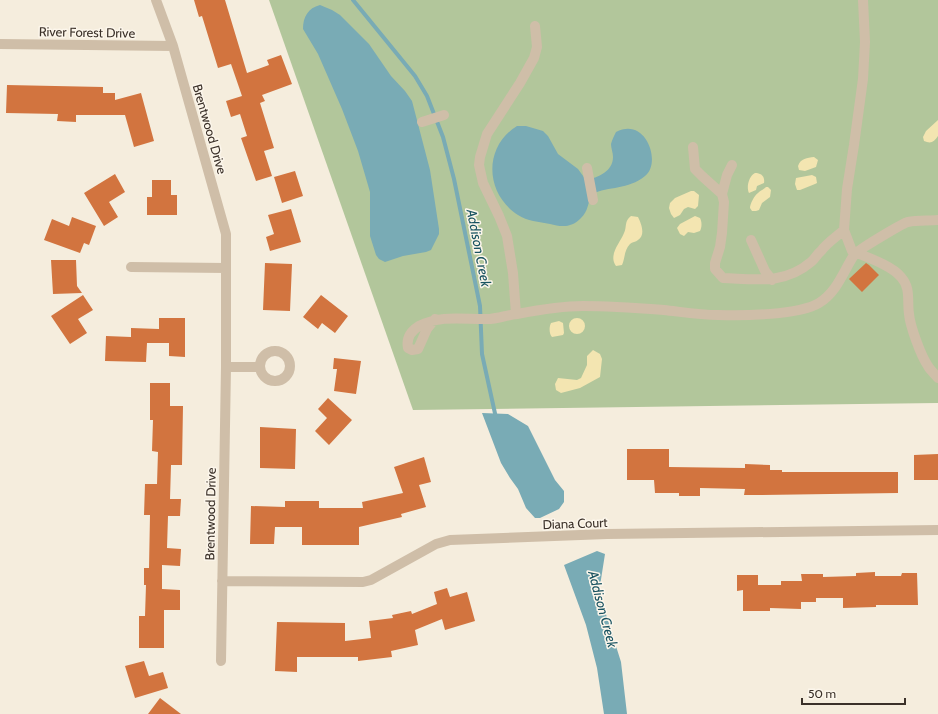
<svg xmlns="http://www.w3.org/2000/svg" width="938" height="714" viewBox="0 0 938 714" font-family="Cabin,sans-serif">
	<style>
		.green { fill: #b2c69b }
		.sand { fill: #f3e5b1 }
		.water { fill: #79abb5 }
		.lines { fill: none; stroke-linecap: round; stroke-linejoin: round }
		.stream { stroke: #79abb5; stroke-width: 4 }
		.building { fill: #d2743f }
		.minor { stroke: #cfbea8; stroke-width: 10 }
		.labels { text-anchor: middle; stroke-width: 3; stroke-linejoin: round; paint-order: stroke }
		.street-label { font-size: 13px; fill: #3b3129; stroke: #fcf6eb }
		.water-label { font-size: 14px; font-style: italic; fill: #195361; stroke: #fcf6eb }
	</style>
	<rect width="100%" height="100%" fill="#f5eddd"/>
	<path class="green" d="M 269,0 L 938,0 L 938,403 L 413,410 Z"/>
	<path class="sand" d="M 938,120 L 938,136 C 934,142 931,144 924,141 L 923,137 L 926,131 Z
		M 814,157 L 818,160 L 816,167 L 805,171 L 799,170 L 798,166 C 801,158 807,158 814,157 Z
		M 755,173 C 762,173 765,177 764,183 L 757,186 L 756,190 L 749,193 C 746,187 749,176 755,173 Z
		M 812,175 L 816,177 L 817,183 L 815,184 L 800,190 L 797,190 L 795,184 L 796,178 Z
		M 766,187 L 768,187 L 771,190 L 770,197 L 762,203 L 759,210 L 756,211 L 752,211 L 750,208 C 750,204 754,196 758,193 C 761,190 763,190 766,187 Z
		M 691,191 L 694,191 L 699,195 L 698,206 L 695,209 L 688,207 L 684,209 L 680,215 L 674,218 L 671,214 L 669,208 L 670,203 L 675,198 Z
		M 631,216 L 638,217 C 641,223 646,235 638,240 C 636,242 632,242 630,244 C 624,250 625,259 622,265 L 616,266 C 608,255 620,243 624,233 C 627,227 624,221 631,216 Z
		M 695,216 L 700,218 C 702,222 702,227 700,231 L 694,233 L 688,232 L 684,236 L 680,234 L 677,228 L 680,224 Z
		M569 326a8 8 0 1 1 16 0a8 8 0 1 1-16 0Z
		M 559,321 L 563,323 L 564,333 L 563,335 L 552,337 C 549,334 549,327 551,323 Z
		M 593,350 L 600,354 L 602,359 L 600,377 L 580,388 L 561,393 L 556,390 L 555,384 L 558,378 L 577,380 L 581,378 L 587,365 L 587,356 Z"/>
	<path class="water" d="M 320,5 L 332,10 L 340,15 L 369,44 L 391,76 L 405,91 L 412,101 L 430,170 L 439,229 L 439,234 L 431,250 L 426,252 L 403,256 L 385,262 L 379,259 L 376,255 L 370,236 L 370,192 L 358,151 L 342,109 L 318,54 L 303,29 C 303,17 308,8 320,5 Z
		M 517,126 L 526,126 L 543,131 L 548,136 L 558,154 L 578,169 L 586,180 C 598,178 613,171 613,157 C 613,153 611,148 611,144 C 612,140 614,136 616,132 C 646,116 662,163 645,176 C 628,190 609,186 592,194 C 588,202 588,212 581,218 C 572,228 561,227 550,224 C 539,222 527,221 518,215 C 485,194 483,147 517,126 Z
		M 482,413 L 508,414 L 528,426 L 555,480 L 564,491 L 564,502 L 559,509 L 540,518 L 535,518 L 526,508 L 518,489 L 510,478 L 501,463 Z
		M 597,551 L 605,554 L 599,592 L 621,662 L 627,714 L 604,714 L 597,668 L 586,625 L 564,565 Z"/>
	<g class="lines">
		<path class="stream" d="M 353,0 L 415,76 L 427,96 L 443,137 L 454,179 L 480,306 L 482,354 L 496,418"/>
	</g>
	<path class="building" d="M 194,0 L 225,0 L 247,73 L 269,65 L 267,60 L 281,55 L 292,84 L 262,95 L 265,101 L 260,103 L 274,148 L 264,151 L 272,176 L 256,181 L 241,138 L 247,136 L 240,114 L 231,117 L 226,101 L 242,96 L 231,64 L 218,68 L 202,16 L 199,17 Z
		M 7,85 L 103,87 L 103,93 L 115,93 L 115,100 L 141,93 L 154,141 L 134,147 L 125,115 L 76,115 L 76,122 L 57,121 L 58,114 L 6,113 Z
		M 295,171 L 303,196 L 282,203 L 274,177 Z
		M 115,174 L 125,192 L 109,202 L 118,217 L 104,226 L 84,193 Z
		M 152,180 L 171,180 L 171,195 L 177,195 L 177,215 L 147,215 L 147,197 L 152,197 Z
		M 291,209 L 301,242 L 270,251 L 266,237 L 274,234 L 268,215 Z
		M 72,217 L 96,226 L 89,245 L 84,243 L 80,253 L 44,240 L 52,219 L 69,226 Z
		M 51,260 L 76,260 L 77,286 L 82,293 L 53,294 Z
		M 265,263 L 292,264 L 290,311 L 263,310 Z
		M 866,263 L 869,265 L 879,275 L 862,292 L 849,279 Z
		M 83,295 L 93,310 L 78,319 L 87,333 L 70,344 L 51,316 Z
		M 321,295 L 348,316 L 335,333 L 322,323 L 318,329 L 303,317 Z
		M 159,318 L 185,318 L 185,357 L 169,356 L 169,343 L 147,343 L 146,362 L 105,361 L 106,336 L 131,337 L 131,328 L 159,329 Z
		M 334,358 L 361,361 L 356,394 L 334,391 L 337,369 L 333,369 Z
		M 150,383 L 170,383 L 170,406 L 183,406 L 182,465 L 171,465 L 170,499 L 181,499 L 180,516 L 168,516 L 167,548 L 181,549 L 180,566 L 162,565 L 162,589 L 180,590 L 180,610 L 164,610 L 164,648 L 139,648 L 139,616 L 145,616 L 146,585 L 144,585 L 144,568 L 149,568 L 150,515 L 144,515 L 145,484 L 157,484 L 158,452 L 152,451 L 153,420 L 150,420 Z
		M 328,398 L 352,420 L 329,445 L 315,431 L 327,418 L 318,409 Z
		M 260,427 L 296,429 L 295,469 L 260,468 Z
		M 627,449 L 669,449 L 669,467 L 745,468 L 745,464 L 770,465 L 770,470 L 782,470 L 782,472 L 898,472 L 898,493 L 758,495 L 744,495 L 745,489 L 700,488 L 700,496 L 679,496 L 679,493 L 655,493 L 654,480 L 627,480 Z
		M 938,454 L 938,480 L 914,480 L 914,455 Z
		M 424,457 L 431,482 L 419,485 L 426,507 L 401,514 L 402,517 L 359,527 L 359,545 L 302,545 L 302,527 L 275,527 L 274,544 L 250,544 L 251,506 L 285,507 L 285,501 L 319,501 L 319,508 L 363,508 L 362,502 L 403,493 L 394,467 Z
		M 875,572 L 875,576 L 901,576 L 902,573 L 917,573 L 918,605 L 876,605 L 876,607 L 843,608 L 843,598 L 816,598 L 816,602 L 801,602 L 801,609 L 770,608 L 770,611 L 743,611 L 743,590 L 737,591 L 737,575 L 758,575 L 758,585 L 781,585 L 781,581 L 802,581 L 801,574 L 823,574 L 823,577 L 856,576 L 856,573 Z
		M 447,588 L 450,597 L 467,592 L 475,621 L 445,630 L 442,619 L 415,630 L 418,645 L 391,651 L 392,657 L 358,661 L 358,657 L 297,657 L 297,672 L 275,671 L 277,622 L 345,623 L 345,641 L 371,638 L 369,621 L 393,618 L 392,615 L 411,611 L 412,614 L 437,604 L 434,592 Z
		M 144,661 L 149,676 L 163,672 L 168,688 L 135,698 L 125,666 Z
		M 160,698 L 181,714 L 148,714 Z"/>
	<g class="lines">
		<path class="minor" d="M 156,0 L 173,46 L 226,234 L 226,367 L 221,661
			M 863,0 L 865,42 L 863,79 L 854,145 L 847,189 L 844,230 L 852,251 C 866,257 891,265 901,277 C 911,288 907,300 909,314 C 910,326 921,356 928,366 C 930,370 935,374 938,378
			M 0,44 L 173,46
			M 422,122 L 444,115
			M 693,147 L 695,169 L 702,176 L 722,194
			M 732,165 L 727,175 L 722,194 L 724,202 L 722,233 L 720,247 L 715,263 L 715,269 L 723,278 C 755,279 784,285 811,262 C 815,259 817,254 821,251 C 827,243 836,237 844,230
			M 587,168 L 593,200
			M 751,240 L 765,271 L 772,280
			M 131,267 L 226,268
			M 516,314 L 513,273 L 507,236 L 499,216 L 483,183 L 479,165 L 480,157 L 487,134 L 520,83 L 534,58 L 537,47 L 535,26
			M 435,319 L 427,329 L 418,349 L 412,350 L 408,348 C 406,338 411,331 419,326 C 442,314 466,320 490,319 C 499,318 508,315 517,314 C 538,310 561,306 583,306 C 610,306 637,308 664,310 C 682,312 700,315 718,315 C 743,316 799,315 819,303 C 837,292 843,272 854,255 C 856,251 903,223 908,222 C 918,220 928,221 938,220
			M260 366a15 15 0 1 1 30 0a15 15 0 1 1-30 0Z
			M 226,367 L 259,367
			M 222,581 L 363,582 L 371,580 L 436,544 L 450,540 L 607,534 L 938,530"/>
	</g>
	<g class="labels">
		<g class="street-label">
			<text transform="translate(87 32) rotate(1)" y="5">River Forest Drive</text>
			<text transform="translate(210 129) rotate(74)" y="5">Brentwood Drive</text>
			<text transform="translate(210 514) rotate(-89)" y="5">Brentwood Drive</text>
			<text transform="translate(575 523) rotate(-2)" y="5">Diana Court</text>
		</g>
		<g class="water-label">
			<text transform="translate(479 248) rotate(79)" y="5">Addison Creek</text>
			<text transform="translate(603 609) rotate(75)" y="5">Addison Creek</text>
		</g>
	</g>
	<path d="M802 698v6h103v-6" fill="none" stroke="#3b3129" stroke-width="2"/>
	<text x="808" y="698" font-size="12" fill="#3b3129" stroke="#fcf6eb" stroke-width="3" paint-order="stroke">50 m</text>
</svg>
